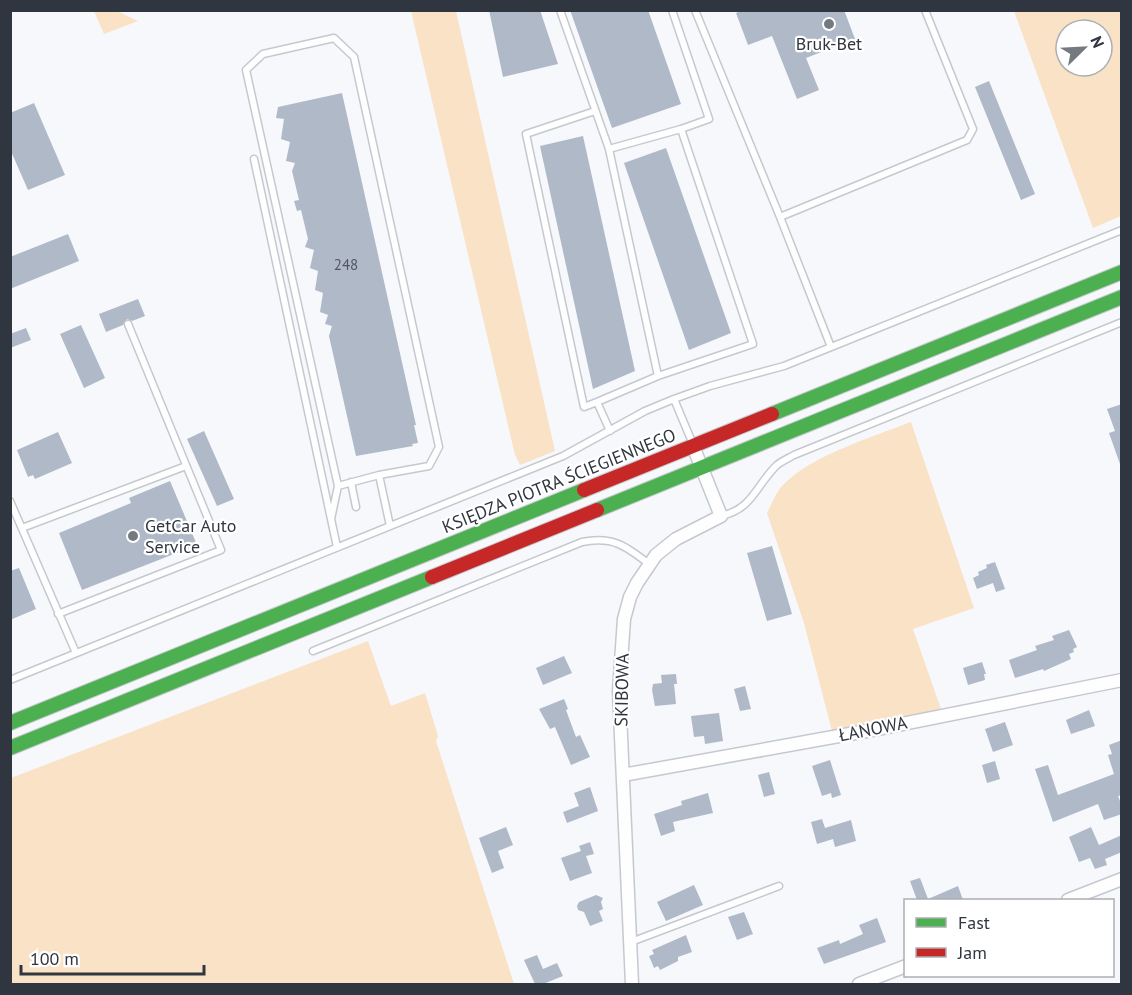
<svg xmlns="http://www.w3.org/2000/svg" width="1132" height="995" viewBox="0 0 1132 995" font-family="'PT Sans',sans-serif">
	<style>
		.green { fill: #fae2c6; fill-rule: evenodd }
		.building { fill: #afb9c8 }
		.lines { fill: none; stroke-linecap: round; stroke-linejoin: round }
		.lane-casing { stroke: #c5c9cf; stroke-width: 9 }
		.street-casing { stroke: #c5c9cf; stroke-width: 15 }
		.fast-casing { stroke: #c5c9cf; stroke-width: 16 }
		.jam-casing { stroke: #c5c9cf; stroke-width: 16 }
		.lane { stroke: #fefefe; stroke-width: 6 }
		.street { stroke: #fefefe; stroke-width: 12 }
		.fast { stroke: #4caf50; stroke-width: 14 }
		.jam { stroke: #c62828; stroke-width: 14 }
		.poi-dot { fill: #757a81; stroke: #fff; stroke-width: 2 }
		.labels { text-anchor: middle; stroke-width: 4.5; stroke-linejoin: round; paint-order: stroke }
		.number-label { font-size: 15px; fill: #505761 }
		.poi-label { font-size: 18px; fill: #30363f; stroke: #fff }
		.street-label { font-size: 18px; fill: #30363f; stroke: #fff }
	</style>
	<rect width="100%" height="100%" fill="#f6f8fb"/>
	<path class="green" d="M 94,11 L 117,11 L 138,21 L 104,34 Z
		M 411,11 L 456,11 L 555,451 L 520,465 L 515,455 Z
		M 1014,11 L 1121,11 L 1121,216 L 1093,228 ZM 1066,30 L 1102,30 L 1102,66 L 1066,66 Z
		M 911,422 L 974,608 L 913,629 L 942,712 L 832,731 L 804,623 L 767,513 C 772,504 776,492 783,485 C 812,455 873,437 911,422 Z
		M 368,641 L 391,706 L 425,693 L 438,736 L 436,741 L 514,984 L 11,984 L 11,778 Z"/>
	<path class="building" d="M 489,10 L 540,10 L 558,64 L 503,77 Z
		M 570,10 L 648,10 L 681,104 L 612,128 Z
		M 744,10 L 844,10 L 855,39 L 806,58 L 819,90 L 797,99 L 772,36 L 748,45 L 736,13 Z
		M 989,81 L 1035,194 L 1021,200 L 975,87 Z
		M 342,93 L 416,425 L 414,425 L 418,443 L 412,444 L 413,446 L 356,456 L 329,336 L 332,326 L 325,324 L 328,315 L 320,312 L 323,293 L 315,290 L 318,271 L 310,268 L 314,250 L 305,247 L 308,239 L 301,210 L 297,211 L 294,201 L 299,200 L 292,171 L 295,163 L 286,161 L 290,142 L 281,139 L 284,119 L 276,118 L 278,107 Z
		M 34,103 L 65,175 L 28,190 L 10,149 L 10,113 Z
		M 583,136 L 635,371 L 593,389 L 540,146 Z
		M 666,148 L 731,333 L 689,350 L 624,163 Z
		M 68,234 L 79,261 L 10,289 L 10,257 Z
		M 138,299 L 145,316 L 132,321 L 127,319 L 123,325 L 106,332 L 99,314 Z
		M 81,325 L 105,378 L 84,388 L 60,334 Z
		M 26,328 L 31,340 L 10,348 L 10,334 Z
		M 1122,404 L 1122,463 L 1120,464 L 1109,433 L 1115,431 L 1107,409 Z
		M 204,431 L 234,499 L 217,506 L 187,439 Z
		M 58,432 L 72,463 L 35,479 L 33,475 L 28,477 L 17,450 Z
		M 170,481 L 197,545 L 82,590 L 59,533 L 131,503 L 129,498 Z
		M 772,546 L 792,614 L 767,621 L 747,553 Z
		M 995,562 L 1005,589 L 996,592 L 993,583 L 977,589 L 973,578 L 979,575 L 978,572 L 987,568 L 986,565 Z
		M 19,568 L 36,609 L 10,620 L 10,571 Z
		M 1069,630 L 1077,647 L 1073,649 L 1074,652 L 1069,654 L 1071,659 L 1044,671 L 1043,669 L 1015,678 L 1009,660 L 1037,650 L 1035,646 L 1054,640 L 1052,636 Z
		M 564,656 L 572,673 L 543,685 L 536,668 Z
		M 982,662 L 986,674 L 984,674 L 985,680 L 968,685 L 963,668 Z
		M 676,674 L 677,684 L 674,684 L 676,704 L 655,706 L 652,690 L 653,684 L 662,683 L 661,675 Z
		M 745,686 L 751,709 L 740,711 L 734,689 Z
		M 564,699 L 568,709 L 566,710 L 576,737 L 580,735 L 590,757 L 571,765 L 555,727 L 550,729 L 539,709 Z
		M 1089,710 L 1095,726 L 1071,734 L 1066,720 Z
		M 719,713 L 723,741 L 705,744 L 704,736 L 694,737 L 691,716 Z
		M 1005,722 L 1013,745 L 993,752 L 985,729 Z
		M 1122,740 L 1122,795 L 1118,796 L 1122,806 L 1122,814 L 1104,820 L 1098,804 L 1053,822 L 1035,769 L 1048,765 L 1058,795 L 1114,774 L 1108,755 L 1112,754 L 1109,745 Z
		M 830,760 L 841,795 L 832,798 L 831,793 L 822,796 L 812,766 Z
		M 995,761 L 1000,779 L 987,783 L 982,765 Z
		M 769,772 L 775,794 L 764,797 L 758,775 Z
		M 590,787 L 598,811 L 567,823 L 563,812 L 579,806 L 574,793 Z
		M 708,793 L 713,813 L 673,822 L 675,831 L 661,836 L 654,814 L 682,805 L 681,801 Z
		M 822,819 L 825,828 L 851,820 L 856,841 L 835,847 L 833,839 L 817,844 L 811,822 Z
		M 506,827 L 513,845 L 498,851 L 504,868 L 492,873 L 479,838 Z
		M 1091,827 L 1099,845 L 1122,835 L 1122,852 L 1105,859 L 1107,865 L 1095,869 L 1090,858 L 1079,862 L 1069,837 Z
		M 590,842 L 594,854 L 586,856 L 592,873 L 570,881 L 561,858 L 581,851 L 579,846 Z
		M 920,878 L 928,899 L 958,886 L 963,900 L 917,900 L 910,881 Z
		M 694,885 L 703,905 L 666,921 L 657,902 Z
		M 596,895 L 603,898 L 601,902 L 603,909 L 599,911 L 603,921 L 590,926 L 584,912 L 578,910 L 577,906 L 579,902 Z
		M 744,912 L 753,934 L 737,940 L 728,917 Z
		M 877,918 L 886,942 L 824,964 L 817,948 L 839,940 L 840,944 L 863,934 L 859,925 Z
		M 686,935 L 692,952 L 678,957 L 678,961 L 660,970 L 658,966 L 654,968 L 649,956 L 654,954 L 652,950 Z
		M 537,955 L 543,969 L 557,963 L 563,976 L 543,984 L 535,984 L 524,960 Z"/>
	<g class="lines">
		<defs>
			<path id="lane" d="M 560,10 L 609,149 L 658,376
				M 695,10 L 780,217 L 831,347
				M 595,111 L 526,134 L 584,407 L 597,402
				M 609,149 L 681,129
				M 254,159 L 331,519
				M 780,217 L 967,140 L 973,129 L 925,10
				M 674,399 L 692,442
				M 610,431 L 597,402 L 658,376 L 753,344 L 681,129 L 709,119 L 672,10
				M 379,475 L 338,486 L 246,70 L 263,54 L 334,38 L 354,57 L 439,447 L 429,466 L 379,475 L 390,526
				M 351,482 L 356,507
				M 10,501 L 76,653
				M 721,516 C 753,509 756,485 777,465 C 782,461 789,458 794,455 L 1122,322
				M 22,528 L 186,466
				M 337,547 L 331,519 L 338,486
				M 58,614 L 221,550 L 128,324
				M 313,651 L 582,542 C 613,536 626,546 649,564
				M 10,680 L 563,456 L 645,411 L 674,399 L 710,386 L 784,366 L 1122,230
				M 631,942 L 779,886"/>
			<path id="street" d="M 623,775 L 872,730 L 1122,680
				M 1068,900 L 1122,879
				M 632,984 L 619,691 L 624,619 L 630,597 L 637,583 L 656,555 L 676,539 L 721,516 L 693,446
				M 859,984 L 906,966"/>
			<path id="fast" d="M 772,414 L 1122,272
				M 597,510 L 1122,297
				M 10,723 L 584,490
				M 10,748 L 432,577"/>
			<path id="jam" d="M 584,490 L 772,414
				M 432,577 L 597,510"/>
		</defs>
		<use href="#lane" class="lane-casing"/>
		<use href="#street" class="street-casing"/>
		<use href="#fast" class="fast-casing"/>
		<use href="#jam" class="jam-casing"/>
		<use href="#lane" class="lane"/>
		<use href="#street" class="street"/>
		<use href="#fast" class="fast"/>
		<use href="#jam" class="jam"/>
	</g>
	<g class="poi-dot">
		<circle cx="829" cy="24" r="6"/>
		<circle cx="133" cy="536" r="6"/>
	</g>
	<g class="labels">
		<g class="number-label">
			<text x="346" y="270">248</text>
		</g>
		<g class="poi-label">
			<text x="829" y="50">Bruk-Bet</text>
			<text x="145" y="532" text-anchor="start">GetCar Auto<tspan x="145" dy="21">Service</tspan></text>
		</g>
		<g class="street-label">
			<text transform="translate(559 481) rotate(-22)" y="6">KSIĘDZA PIOTRA ŚCIEGIENNEGO</text>
			<text transform="translate(622 690) rotate(-89)" y="6">SKIBOWA</text>
			<text transform="translate(873 729) rotate(-11)" y="6">ŁANOWA</text>
		</g>
	</g>
	<rect width="1132" height="995" fill="none" stroke="#30363f" stroke-width="24"/>
	<rect x="904" y="899" width="210" height="78" fill="#ffffff" stroke="#acafb2" stroke-width="1.5"/>
	<rect x="916" y="918" width="30" height="9" fill="#4caf50" stroke="#acafb2" stroke-width="1.5"/>
	<text x="958" y="929" font-size="18" fill="#30363f">Fast</text>
	<rect x="916" y="948" width="30" height="9" fill="#c62828" stroke="#acafb2" stroke-width="1.5"/>
	<text x="958" y="959" font-size="18" fill="#30363f">Jam</text>
	<g transform="translate(1084 48) rotate(66)"><circle r="28" fill="#ffffff" stroke="#acafb2" stroke-width="1.5"/>
	<path d="M0-4.5L10 22L0 15L-10 22Z" fill="#757a81"/>
	<text y="-9" font-size="16" font-weight="bold" text-anchor="middle" fill="#30363f">N</text>
	</g>
	<path d="M21 965v9h183v-9" fill="none" stroke="#30363f" stroke-width="3"/>
	<text x="30" y="965" font-size="18" fill="#30363f" stroke="#ffffff" stroke-width="4.5" paint-order="stroke">100 m</text>
</svg>
